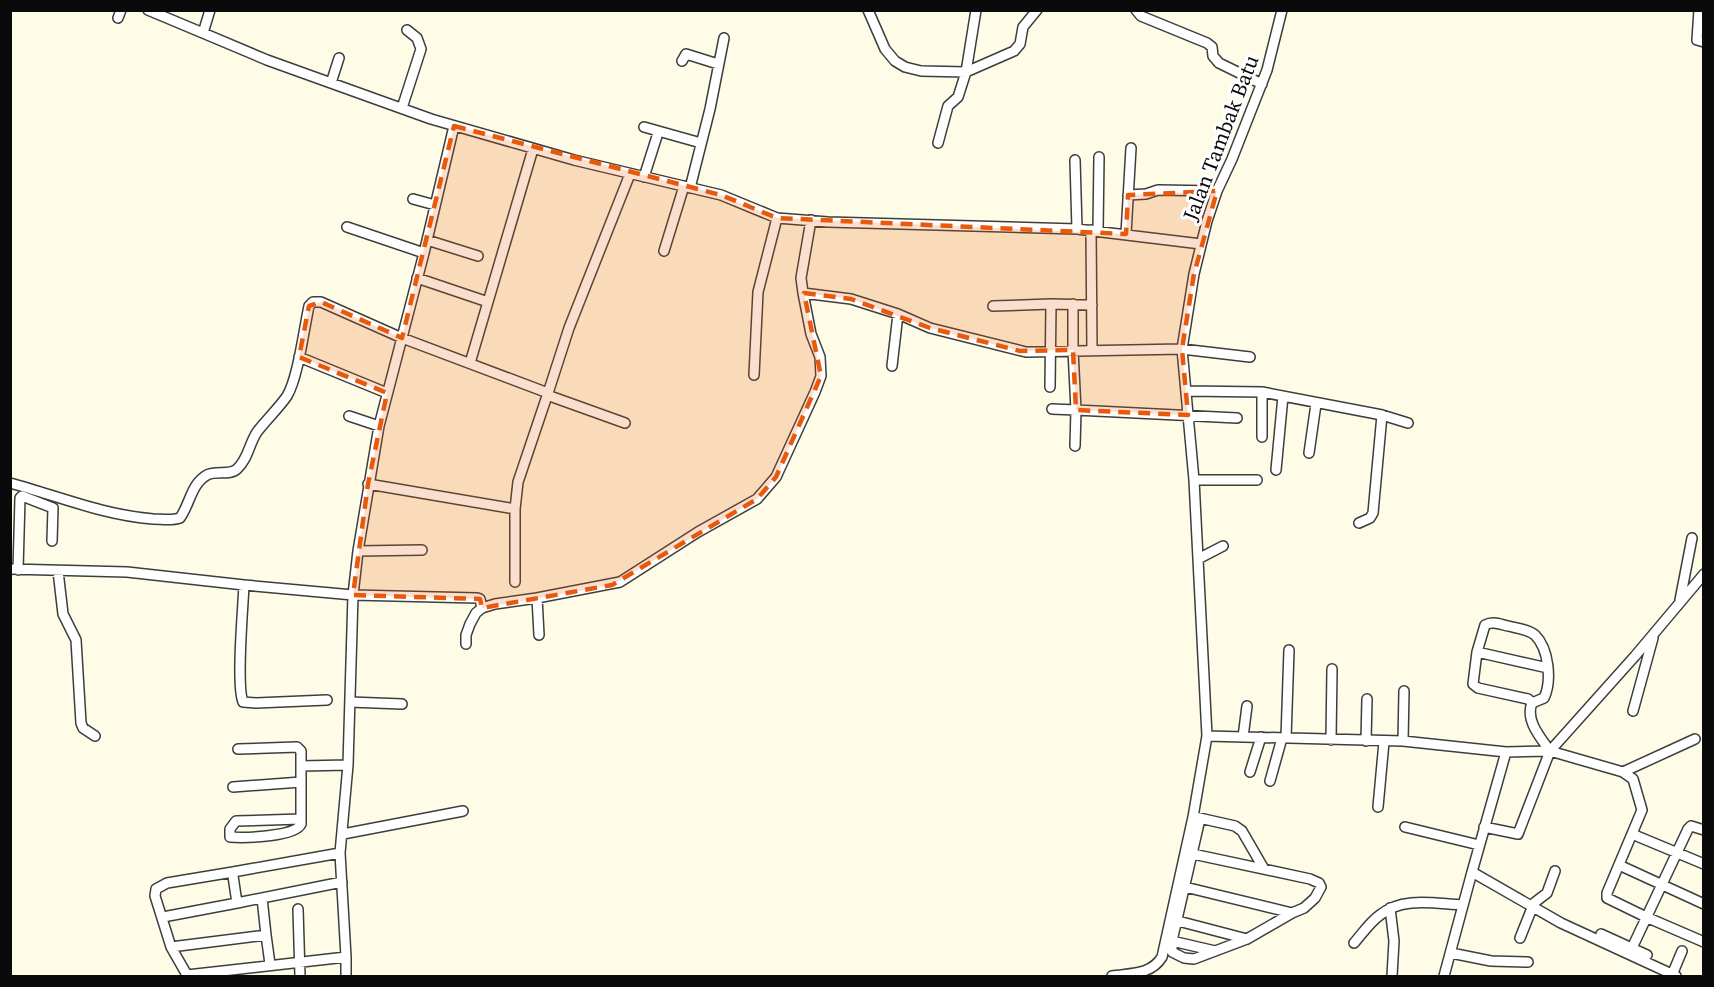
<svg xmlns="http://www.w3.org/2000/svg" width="1714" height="987" viewBox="0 0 1714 987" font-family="'Source Serif 4',serif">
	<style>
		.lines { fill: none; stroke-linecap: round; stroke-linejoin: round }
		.minor-casing { stroke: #3d3d3d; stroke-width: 12 }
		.minor { stroke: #fff; stroke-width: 9 }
		.marked { fill: #e8590c; fill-opacity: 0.2; stroke: #e8590c; stroke-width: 4.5; stroke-dasharray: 12 8; stroke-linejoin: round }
		.labels { text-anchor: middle; stroke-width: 6; stroke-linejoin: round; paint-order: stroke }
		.street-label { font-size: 21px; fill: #0a0a0a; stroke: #fff }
	</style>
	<rect width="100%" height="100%" fill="#fefce7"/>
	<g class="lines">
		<defs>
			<path id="minor" d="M 148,10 L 203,33
				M 210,10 L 203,33 L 267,60 L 431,119 L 574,160 L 721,195 L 777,218 L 828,222 L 1077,229 L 1201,244
				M 868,10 L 885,49 L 895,61 L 905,67 L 921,71 L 966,72 L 1014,51 L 1020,44 L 1023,27 L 1037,10
				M 1136,10 L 1141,16 L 1207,43 L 1212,47 L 1213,56 L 1219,63 L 1262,84
				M 1699,10 L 1697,40 L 1704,42
				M 118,18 L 121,10
				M 682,61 L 686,54 L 718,64
				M 331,83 L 339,58
				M 402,108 L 421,49 L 417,38 L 407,30
				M 644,127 L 701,143
				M 938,143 L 948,106 L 958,97 L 966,72 L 976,10
				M 1075,160 L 1077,229
				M 644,177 L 657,136
				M 690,188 L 710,109 L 724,38
				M 1128,195 L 1146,194 L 1158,190 L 1217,191
				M 413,199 L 435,205
				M 811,220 L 801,278 L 803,293 L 851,299 L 898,314 L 930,328 L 1026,352 L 1182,349 L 1250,357
				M 347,227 L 424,253
				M 1091,230 L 1092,350
				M 1098,230 L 1099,157
				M 1126,234 L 1131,148
				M 427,240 L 478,256
				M 664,251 L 684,186
				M 417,278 L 488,302
				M 1051,304 L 1092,305
				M 1073,304 L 1073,350 L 1076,410 L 1237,418
				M 993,306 L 1051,304 L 1050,387
				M 299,357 L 387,393
				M 470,363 L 533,149
				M 892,366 L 898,314
				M 754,375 L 758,292 L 777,218
				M 1187,391 L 1262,392 L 1382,415 L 1373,513 L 1370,518 L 1359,523
				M 1262,392 L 1262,437
				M 548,393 L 569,328 L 630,174
				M 547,395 L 625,423
				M 1052,409 L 1076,410 L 1075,446
				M 1382,415 L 1408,423
				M 349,416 L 379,426
				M 1309,453 L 1316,404
				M 1276,470 L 1283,396
				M 1194,480 L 1257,480
				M 10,483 C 58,496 103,515 153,519 C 162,519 171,521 180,518 C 190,504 191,484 207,475 C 216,470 230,476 237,469 C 248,459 249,444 257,432 C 266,420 278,409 287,396 C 298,378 304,329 309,306 L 313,302 L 321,302 L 402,338 L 548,393 L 518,482 L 515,509 L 515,582
				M 368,484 L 515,509
				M 358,551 L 422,550
				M 1198,559 L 1223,546
				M 10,569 L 127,572 L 244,585 L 353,595 L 477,598 L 480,599 L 482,608
				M 18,570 L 20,498 L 22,496 L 53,508 L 52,541
				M 58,571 L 63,614 L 76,640 L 81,723 L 83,728 L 95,736
				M 244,585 C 243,608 236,685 243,702 L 256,703 L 327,700
				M 537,598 L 539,635
				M 1680,600 L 1692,538
				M 466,644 L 466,635 L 470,624 L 476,613 L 482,608 L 495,604 L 537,598 L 620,582 L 698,532 L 757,499 L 776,477 L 815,392 L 821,376 L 820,357 L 811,334 L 803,293
				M 1477,652 L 1548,668
				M 350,702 L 402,704
				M 1532,703 L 1544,698 C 1552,681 1549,649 1535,635 C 1528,629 1516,628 1508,626 C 1499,624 1493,621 1485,625 L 1477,652 L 1473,684 L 1478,688 L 1528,699 L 1532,703 C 1525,720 1540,737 1550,751 L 1623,772 L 1633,779 L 1642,810 L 1607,893 L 1607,898 L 1646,917 L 1704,942
				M 1633,711 L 1653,638
				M 1207,736 L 1403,741 L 1506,752 L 1550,751 L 1635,656 L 1704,574
				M 1243,737 L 1247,706
				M 1286,738 L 1289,650
				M 1331,740 L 1332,669
				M 1366,741 L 1367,699
				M 1403,741 L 1404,691
				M 238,749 L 297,747 L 301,751 L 301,766
				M 1506,752 L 1472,872 L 1561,923 L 1676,976
				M 1250,772 L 1261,737
				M 1623,772 L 1695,739
				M 1270,781 L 1282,738
				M 233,787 L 301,782 L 301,766 L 348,765
				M 1378,807 L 1384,742
				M 1195,817 L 1235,826 L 1242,831 L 1264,869
				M 301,819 L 236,821 L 230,829 L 230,837 C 244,838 295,837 301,824 L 301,782
				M 1405,827 L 1479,845
				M 1484,827 L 1518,834 L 1550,751
				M 343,834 L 463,811
				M 1632,834 L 1704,864
				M 340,853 L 233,872 L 233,876 L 237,903 L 342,882
				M 1193,854 L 1310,879 L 1319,883 L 1321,887 L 1315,898 L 1304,908 L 1292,913 L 1247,939 L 1194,959 L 1184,958 L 1172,952 L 1172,941 L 1200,819
				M 1619,865 L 1704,904
				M 1185,887 L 1292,913
				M 262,898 L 266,935 L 171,947 L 187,975 L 346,957
				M 1390,908 L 1394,941 L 1392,976
				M 298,909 L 300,976
				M 163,917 L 237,903
				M 1178,921 L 1247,939
				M 1601,934 L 1647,955
				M 266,935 L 270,964
				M 1520,938 L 1534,903 L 1547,893 L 1555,871
				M 1172,941 L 1215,951
				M 1354,943 C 1362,934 1370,922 1380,915 C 1403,896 1436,904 1463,905
				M 171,947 L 155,896 L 156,889 L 167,883 L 233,872
				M 1632,948 L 1688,829 L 1691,826 L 1704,830
				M 1451,953 L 1491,961 L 1528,962
				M 1672,975 L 1682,951
				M 346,976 L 346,957 L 340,853 L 348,765 L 353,595 L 358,551 L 379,426 L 424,253 L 454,126
				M 1112,976 C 1131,973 1151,975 1162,957 L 1193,817 L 1207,736 L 1194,480 L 1182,349 L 1194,274 L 1207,221 L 1217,191 L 1232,159 L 1267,70 L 1282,10
				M 1444,976 L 1472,872"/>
		</defs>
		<use href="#minor" class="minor-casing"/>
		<use href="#minor" class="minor"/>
	</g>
	<path class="marked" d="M 454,126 L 721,195 L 777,218 L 1126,234 L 1128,195 L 1217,191 L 1194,274 L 1182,349 L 1188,415 L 1076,410 L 1073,350 L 1020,351 L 930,328 L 851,299 L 804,293 L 821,376 L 776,477 L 757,499 L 612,585 L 482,608 L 480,599 L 353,595 L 368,484 L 387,393 L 299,357 L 309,306 L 321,302 L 402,338 Z"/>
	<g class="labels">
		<g class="street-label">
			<text transform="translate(1221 138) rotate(-69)" y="7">Jalan Tambak Batu</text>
		</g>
	</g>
	<rect width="1714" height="987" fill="none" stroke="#0a0a0a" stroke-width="24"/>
</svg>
